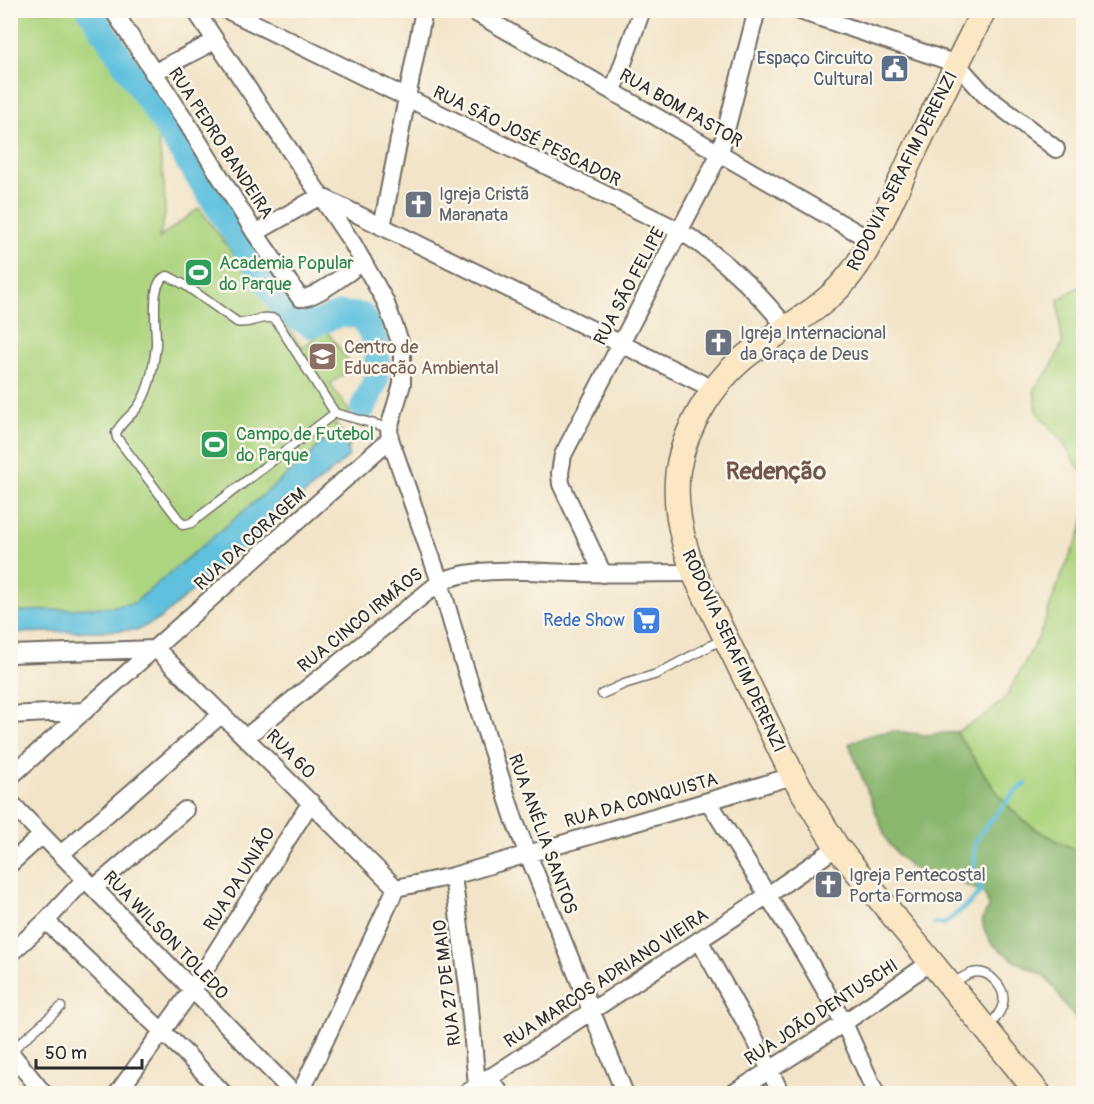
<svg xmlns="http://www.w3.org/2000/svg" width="1094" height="1104" viewBox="0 0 1094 1104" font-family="Pangolin,sans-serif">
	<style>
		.green { fill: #add47f; stroke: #6c8055; stroke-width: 1.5 }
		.forest { fill: #8ab66e; stroke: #5a704c; stroke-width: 1.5 }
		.water { fill: #60c1de; stroke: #467684; stroke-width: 1.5 }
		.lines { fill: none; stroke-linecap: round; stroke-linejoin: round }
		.stream { stroke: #60c1de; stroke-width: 4.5 }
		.river { stroke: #60c1de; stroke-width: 26 }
		.lane-casing { stroke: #716c62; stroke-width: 11 }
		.street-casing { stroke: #716c62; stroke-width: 20 }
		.secondary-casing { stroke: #716c62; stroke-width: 27 }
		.lane { stroke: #fff; stroke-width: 8 }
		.street { stroke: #fff; stroke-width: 16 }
		.secondary { stroke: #fbe7c3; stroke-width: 24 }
		.labels { text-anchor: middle; stroke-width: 5; stroke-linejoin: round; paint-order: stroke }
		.service-label { font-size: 18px; fill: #4e5e75; stroke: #fbf7ec; text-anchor: end }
		.street-label { font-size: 18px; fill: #2b2b2b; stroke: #fbf7ec }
		.worship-label { font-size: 18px; fill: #5b616d; stroke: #fbf7ec; text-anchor: start }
		.leisure-label { font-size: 18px; fill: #27864d; stroke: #fbf7ec; text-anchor: start }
		.education-label { font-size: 18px; fill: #785e54; stroke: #fbf7ec; text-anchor: start }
		.shop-label { font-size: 18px; fill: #366cbe; stroke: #fbf7ec; text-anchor: end }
		.district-label { font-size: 24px; font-weight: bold; fill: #71564d; stroke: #fbf7ec }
	</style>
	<rect width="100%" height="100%" fill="#fbf7ec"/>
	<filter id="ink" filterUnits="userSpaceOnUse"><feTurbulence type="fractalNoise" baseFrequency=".0167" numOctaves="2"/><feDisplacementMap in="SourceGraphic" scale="12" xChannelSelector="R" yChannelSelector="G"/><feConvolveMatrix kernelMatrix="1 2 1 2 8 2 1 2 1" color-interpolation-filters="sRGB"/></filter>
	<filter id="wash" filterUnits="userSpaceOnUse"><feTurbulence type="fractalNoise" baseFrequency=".008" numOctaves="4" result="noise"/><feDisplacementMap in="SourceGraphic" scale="24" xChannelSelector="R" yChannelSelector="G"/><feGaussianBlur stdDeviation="1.35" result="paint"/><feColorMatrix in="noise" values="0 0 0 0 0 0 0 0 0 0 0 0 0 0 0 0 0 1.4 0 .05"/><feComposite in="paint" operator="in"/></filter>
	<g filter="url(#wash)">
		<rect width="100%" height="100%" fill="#f2e4c8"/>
		<path class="green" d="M 10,11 L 100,11 L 120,39 L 153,95 L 164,184 L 165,215 L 159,238 L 199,208 L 302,347 L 326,330 L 353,367 L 330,384 L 350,412 L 334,425 L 338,427 L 351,444 L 348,449 L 346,443 L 330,439 L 320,443 L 312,454 L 134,604 L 108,607 L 11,612 Z
			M 1083,284 L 1083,474 L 1061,440 L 1037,413 L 1034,389 L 1050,369 L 1062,344 L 1058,300 Z
			M 1083,518 L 1083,855 C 1067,844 1048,837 1031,826 C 997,802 980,764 956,732 L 985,716 L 1006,697 L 1040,634 L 1060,579 L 1082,529 Z"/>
		<path class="forest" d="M 895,731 L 925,735 L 956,732 C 980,764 997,802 1031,826 C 1048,837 1067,844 1083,855 L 1083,1026 L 1068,1010 L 1055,989 L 1043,975 L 1015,961 L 992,944 L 984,929 L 982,920 L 988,908 L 987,899 L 983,892 L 953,880 L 922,872 L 911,867 L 899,856 L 887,841 L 849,744 C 863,736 879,732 895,731 Z"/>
		<path class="water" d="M 330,438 L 346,442 L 349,456 L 161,618 L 138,630 L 11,633 L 11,612 L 108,607 L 134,603 L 312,454 L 320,443 Z"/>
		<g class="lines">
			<path class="stream" d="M 934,923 L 944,924 L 970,903 L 981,891 L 974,871 L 975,843 L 983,830 L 1014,793 L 1026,784"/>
			<path class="river" d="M 90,10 L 286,312 L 311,325 L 340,314 L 363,316 L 378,347 L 376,380 L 363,408"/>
		</g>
	</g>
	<g filter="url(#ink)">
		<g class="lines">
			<defs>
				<path id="lane" d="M 335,413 L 191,523 L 183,525 L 117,438 L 116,433 C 121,422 130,417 137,408 C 150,391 154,365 156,345 C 157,329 148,279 168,276 L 185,285 L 237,322 C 251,325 262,314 275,319 L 335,413 L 389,428
					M 602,694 L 624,684 L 657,674 L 725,638
					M 951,985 C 957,981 964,975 972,973 C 979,971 988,973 993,979 C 1012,996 1002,1011 989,1027
					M 10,1052 L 61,1007"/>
				<path id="street" d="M 113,10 L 187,123 L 255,233 L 300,298 C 313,300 351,271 363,261
					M 195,10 L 353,244 L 385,301 L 402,347 L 402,384 L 389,428 L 390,439 L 440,582 L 461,655 L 515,822 L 625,1094
					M 227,10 L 680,231 C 723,257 756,290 787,328
					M 471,10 L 870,240
					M 797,10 L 957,64 L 985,95 L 1056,149
					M 153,73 L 215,41
					M 613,91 L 642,10
					M 320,196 L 713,389
					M 382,227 L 424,10
					M 255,233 L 320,196
					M 603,574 L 561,484 L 560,473 L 563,455 L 720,153 L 757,10
					M 156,649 L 396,888
					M 10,654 L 156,649
					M 10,715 L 85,711
					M 246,737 L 440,582 C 478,564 537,573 580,573 C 618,574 656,573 694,573
					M 10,777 L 390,439
					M 10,802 L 294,1094
					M 709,802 L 805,955 L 844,1023 L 876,1094
					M 61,854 L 222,714
					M 10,864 L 42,835
					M 453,876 L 468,987 L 477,1085
					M 94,888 L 185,810
					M 396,888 L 453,876 L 793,776
					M 46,921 L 185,1053 L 224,1094
					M 699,940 L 757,1043 L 781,1094
					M 10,954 L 46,921 L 85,879
					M 10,1052 L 44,1094
					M 489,1077 L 501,1094
					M 117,1094 L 192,990 L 311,802
					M 300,1094 L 396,888
					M 465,1094 L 768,895 L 837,847
					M 732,1094 L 844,1023 L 931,962"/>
				<path id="secondary" d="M 984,10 C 960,58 936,106 913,154 C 896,190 876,239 853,271 C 825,309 790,323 754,350 C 717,376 685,425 678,470 C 673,505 682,541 694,573 L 793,776 L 837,847 L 1039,1094"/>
			</defs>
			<use href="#lane" class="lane-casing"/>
			<use href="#street" class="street-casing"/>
			<use href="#secondary" class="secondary-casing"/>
			<use href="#lane" class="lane"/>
			<use href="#street" class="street"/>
			<use href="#secondary" class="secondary"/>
		</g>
	</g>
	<defs>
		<symbol id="civic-square" viewBox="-11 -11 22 22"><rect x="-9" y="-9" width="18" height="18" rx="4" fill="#5c6f8a" stroke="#fbf7ec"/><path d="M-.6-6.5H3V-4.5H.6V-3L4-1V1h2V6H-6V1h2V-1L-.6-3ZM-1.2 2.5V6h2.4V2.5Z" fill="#fff"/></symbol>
		<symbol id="church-square" viewBox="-11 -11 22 22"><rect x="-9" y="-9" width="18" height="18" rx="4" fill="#6b7280" stroke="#fbf7ec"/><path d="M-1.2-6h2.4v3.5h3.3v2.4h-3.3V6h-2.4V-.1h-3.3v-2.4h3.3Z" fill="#fff"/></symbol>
		<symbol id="stadium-square" viewBox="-11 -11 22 22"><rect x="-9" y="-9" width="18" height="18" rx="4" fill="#2e9e5b" stroke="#fbf7ec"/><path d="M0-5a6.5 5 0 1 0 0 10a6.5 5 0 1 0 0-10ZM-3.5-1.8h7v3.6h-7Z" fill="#fff"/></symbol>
		<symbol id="school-square" viewBox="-11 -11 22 22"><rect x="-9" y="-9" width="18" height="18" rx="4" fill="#8d6e63" stroke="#fbf7ec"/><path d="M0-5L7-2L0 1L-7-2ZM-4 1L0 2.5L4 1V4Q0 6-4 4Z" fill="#fff"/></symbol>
		<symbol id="supermarket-square" viewBox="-11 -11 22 22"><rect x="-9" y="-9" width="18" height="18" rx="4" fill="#3f7fe0" stroke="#fbf7ec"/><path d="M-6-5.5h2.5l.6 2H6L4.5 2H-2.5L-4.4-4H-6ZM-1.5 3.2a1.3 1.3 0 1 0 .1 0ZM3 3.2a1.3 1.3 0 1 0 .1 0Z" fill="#fff"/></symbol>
	</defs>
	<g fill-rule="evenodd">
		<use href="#civic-square" x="878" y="52" width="33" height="33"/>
		<use href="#church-square" x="402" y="188" width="33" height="33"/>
		<use href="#stadium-square" x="182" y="256" width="33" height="33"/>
		<use href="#church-square" x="702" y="326" width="33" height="33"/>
		<use href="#school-square" x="306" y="340" width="33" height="33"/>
		<use href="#stadium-square" x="198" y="428" width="33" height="33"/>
		<use href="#supermarket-square" x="630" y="604" width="33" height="33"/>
		<use href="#church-square" x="812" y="868" width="33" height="33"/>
	</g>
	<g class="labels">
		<g class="service-label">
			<text x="873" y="64">Espaço Circuito<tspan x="873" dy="21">Cultural</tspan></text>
		</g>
		<g class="street-label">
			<text transform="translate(681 108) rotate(30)" y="6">RUA BOM PASTOR</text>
			<text transform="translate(527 136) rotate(26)" y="6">RUA SÃO JOSÉ PESCADOR</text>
			<text transform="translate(221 143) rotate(57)" y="6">RUA PEDRO BANDEIRA</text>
			<text transform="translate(902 171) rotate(-63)" y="6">RODOVIA SERAFIM DERENZI</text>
			<text transform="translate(629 286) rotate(-62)" y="6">RUA SÃO FELIPE</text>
			<text transform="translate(250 539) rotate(-42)" y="6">RUA DA CORAGEM</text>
			<text transform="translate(360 620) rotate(-39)" y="6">RUA CINCO IRMÃOS</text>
			<text transform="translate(734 651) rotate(65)" y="6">RODOVIA SERAFIM DERENZI</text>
			<text transform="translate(291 754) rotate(45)" y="6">RUA 60</text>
			<text transform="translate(641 800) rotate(-16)" y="6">RUA DA CONQUISTA</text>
			<text transform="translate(543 834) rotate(70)" y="6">RUA ANÉLIA SANTOS</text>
			<text transform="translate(239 879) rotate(-58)" y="6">RUA DA UNIÃO</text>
			<text transform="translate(166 935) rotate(46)" y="6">RUA WILSON TOLEDO</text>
			<text transform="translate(606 978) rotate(-33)" y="6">RUA MARCOS ADRIANO VIEIRA</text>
			<text transform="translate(447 983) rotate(-97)" y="6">RUA 27 DE MAIO</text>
			<text transform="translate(821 1012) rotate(-33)" y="6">RUA JOÃO DENTUSCHI</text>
		</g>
		<g class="worship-label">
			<text x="439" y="200">Igreja Cristã<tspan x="439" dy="21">Maranata</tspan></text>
			<text x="740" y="339">Igreja Internacional<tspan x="740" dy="21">da Graça de Deus</tspan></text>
			<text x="849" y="881">Igreja Pentecostal<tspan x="849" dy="21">Porta Formosa</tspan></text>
		</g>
		<g class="leisure-label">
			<text x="219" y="269">Academia Popular<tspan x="219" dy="21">do Parque</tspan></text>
			<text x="236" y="440">Campo de Futebol<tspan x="236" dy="21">do Parque</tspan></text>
		</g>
		<g class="education-label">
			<text x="344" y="353">Centro de<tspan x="344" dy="21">Educação Ambiental</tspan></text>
		</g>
		<g class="shop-label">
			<text x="625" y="626">Rede Show</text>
		</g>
		<g class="district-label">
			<text x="776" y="479">Redenção</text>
		</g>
	</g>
	<rect width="1094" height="1104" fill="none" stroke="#fbf7ec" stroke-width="36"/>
	<path d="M36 1059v9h106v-9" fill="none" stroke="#2b2b2b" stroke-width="3"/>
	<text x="45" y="1059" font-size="18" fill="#2b2b2b" stroke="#fbf7ec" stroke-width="4.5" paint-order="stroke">50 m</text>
</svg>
